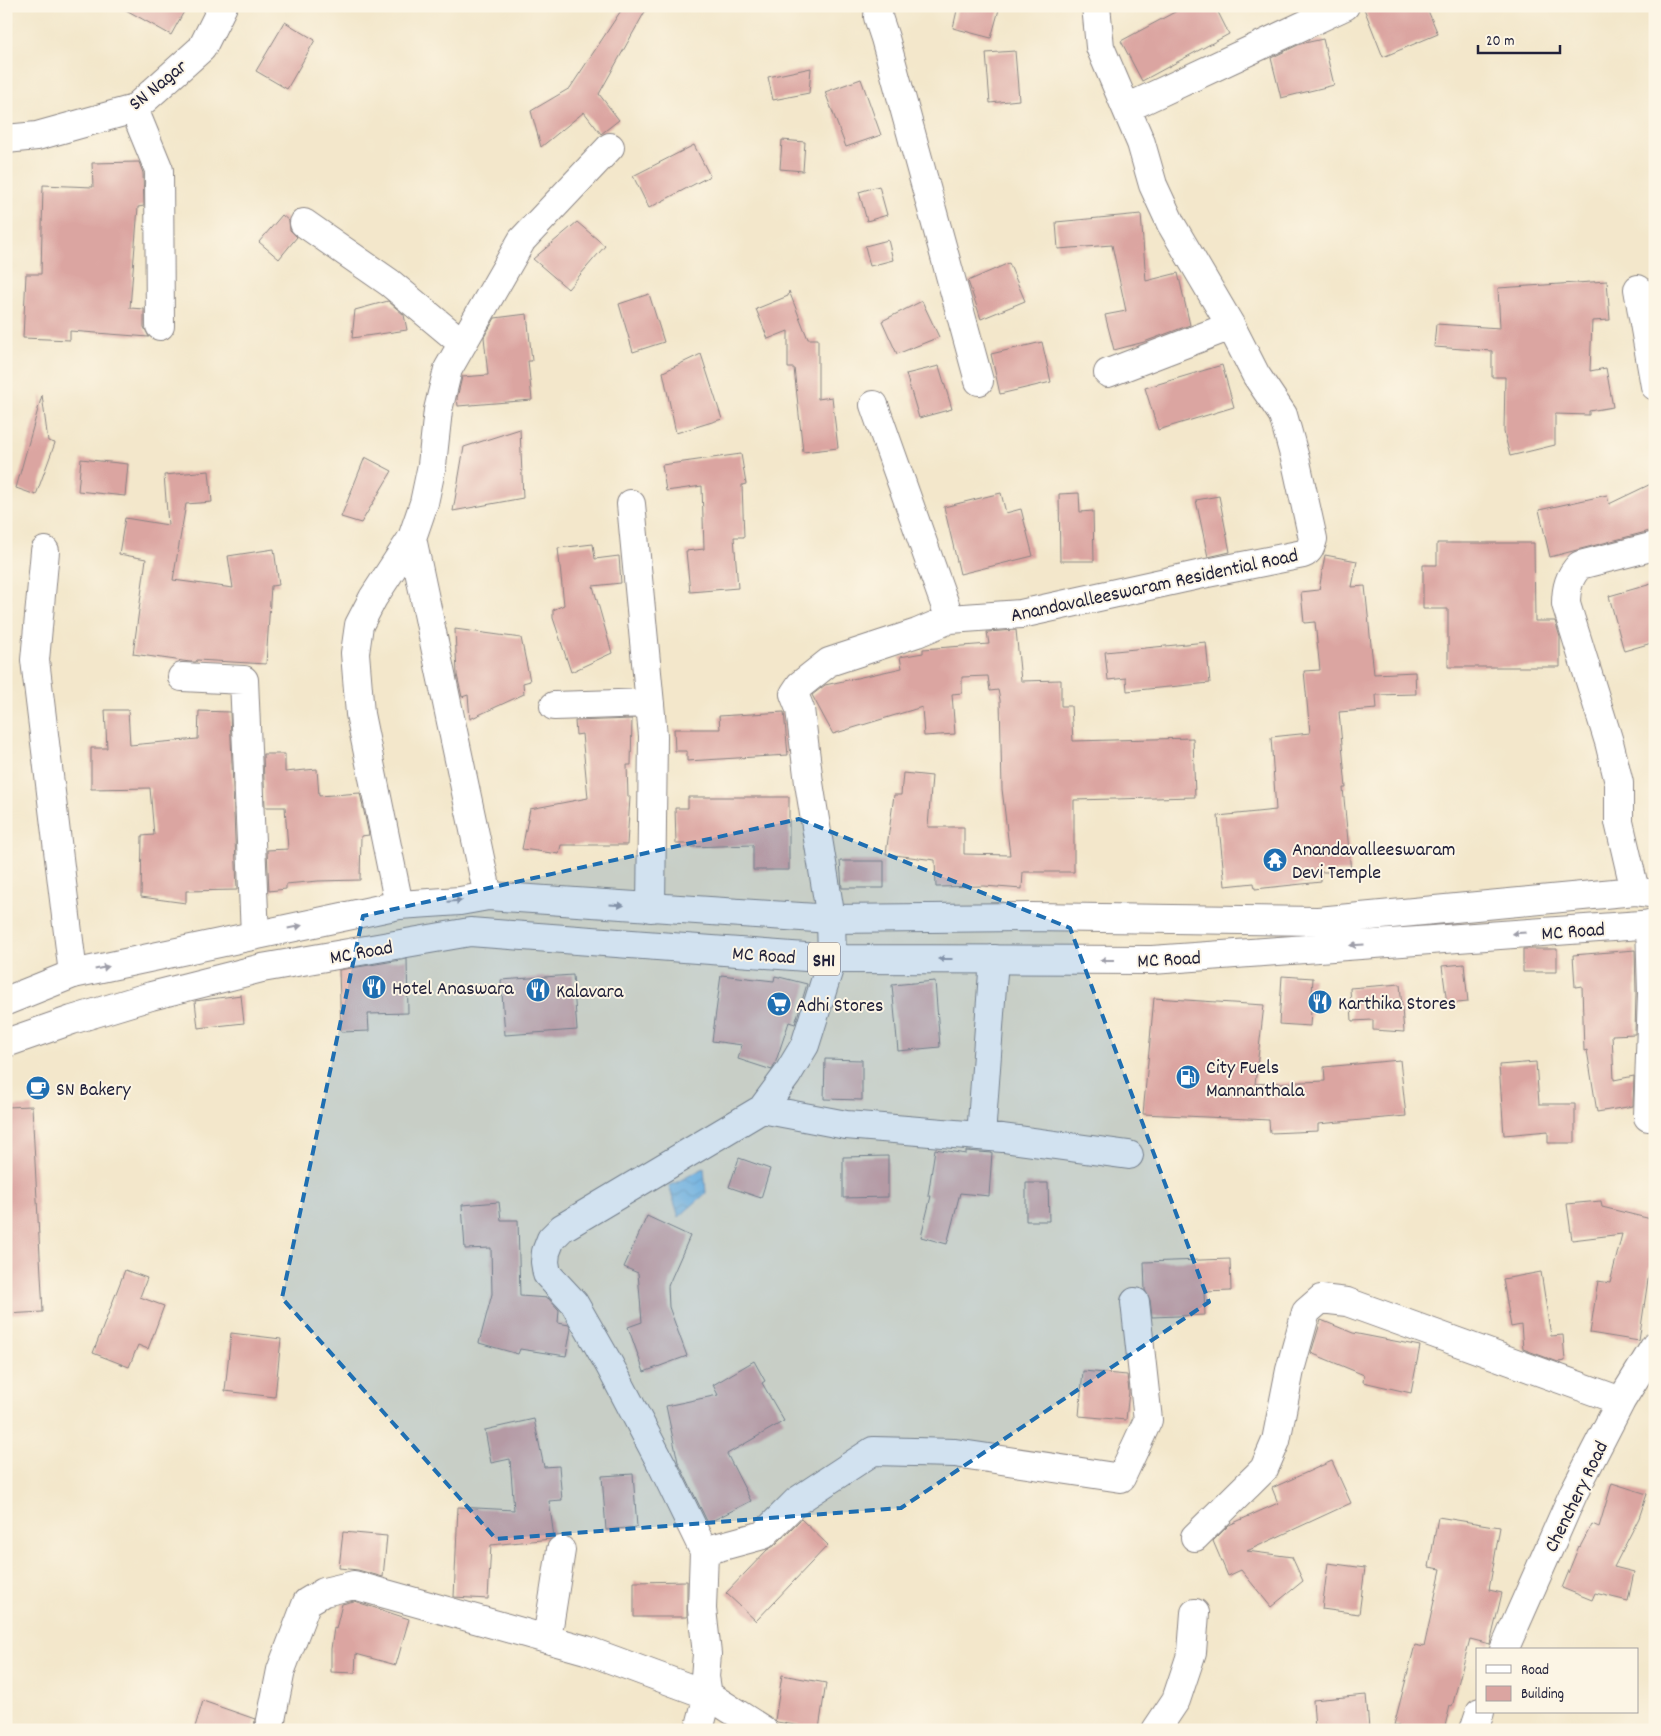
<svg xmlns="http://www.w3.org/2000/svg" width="1661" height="1736" viewBox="0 0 1661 1736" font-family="Dekko,sans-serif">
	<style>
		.water { fill: url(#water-waves); stroke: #4c7095 }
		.building { fill: #dba5a1 }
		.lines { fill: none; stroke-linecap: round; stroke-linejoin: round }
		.minor-casing { stroke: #8a8483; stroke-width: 30 }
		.major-casing { stroke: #8a8483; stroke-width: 30 }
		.minor { stroke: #fff; stroke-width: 28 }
		.major { stroke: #fff; stroke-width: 28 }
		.oneway { fill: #9c9ca7 }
		.marked { fill: #1f6fb2; fill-opacity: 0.2; stroke: #1f6fb2; stroke-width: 4; stroke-dasharray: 10 6; stroke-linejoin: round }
		.labels { text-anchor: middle; stroke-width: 4; stroke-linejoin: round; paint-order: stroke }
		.shield { fill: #fcf5e5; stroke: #63616e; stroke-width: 1 }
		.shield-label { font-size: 19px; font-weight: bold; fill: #22223b }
		.street-label { font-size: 20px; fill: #22223b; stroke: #fcf5e5 }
		.poi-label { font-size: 20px; fill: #22223b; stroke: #fcf5e5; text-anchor: start }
	</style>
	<defs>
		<pattern id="water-waves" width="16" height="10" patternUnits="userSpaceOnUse" patternTransform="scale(1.25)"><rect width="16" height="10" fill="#76beef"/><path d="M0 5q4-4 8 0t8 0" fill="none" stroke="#609ac3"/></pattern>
	</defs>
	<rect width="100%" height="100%" fill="#fcf5e5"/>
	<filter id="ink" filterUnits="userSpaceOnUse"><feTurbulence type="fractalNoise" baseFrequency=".02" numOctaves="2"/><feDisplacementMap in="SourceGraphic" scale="10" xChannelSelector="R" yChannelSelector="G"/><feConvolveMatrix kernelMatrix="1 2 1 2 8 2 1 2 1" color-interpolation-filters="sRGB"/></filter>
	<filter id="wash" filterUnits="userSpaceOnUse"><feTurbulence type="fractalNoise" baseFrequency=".0096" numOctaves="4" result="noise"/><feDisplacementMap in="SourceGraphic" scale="20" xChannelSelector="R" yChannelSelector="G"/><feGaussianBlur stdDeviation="1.12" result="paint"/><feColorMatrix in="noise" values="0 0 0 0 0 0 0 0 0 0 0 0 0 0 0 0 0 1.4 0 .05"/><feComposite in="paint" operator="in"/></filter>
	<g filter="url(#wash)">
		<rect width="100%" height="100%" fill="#f3e7cb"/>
		<path class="water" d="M 704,1168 L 706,1193 L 679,1217 L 669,1186 Z"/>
		<g id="blocks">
			<path class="building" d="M 119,6 L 187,6 L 171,35 Z
				M 624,6 L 648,6 L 599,94 L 619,120 L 601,134 L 584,112 L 541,147 L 531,111 L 570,88 Z
				M 958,6 L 1000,6 L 991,38 L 953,28 Z
				M 1186,6 L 1215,6 L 1229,34 L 1142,81 L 1121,41 Z
				M 1363,6 L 1426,6 L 1438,34 L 1383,57 Z
				M 285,22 L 315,40 L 287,89 L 256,71 Z
				M 1323,39 L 1334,85 L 1281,98 L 1271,58 L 1300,44 Z
				M 1015,51 L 1019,100 L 990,103 L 986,53 Z
				M 811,68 L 809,93 L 773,100 L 768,77 Z
				M 861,79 L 881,135 L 846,147 L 825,92 Z
				M 782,140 L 805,142 L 803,171 L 780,169 Z
				M 694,145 L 710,176 L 649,208 L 633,176 Z
				M 139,162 L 143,173 L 144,206 L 138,207 L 130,308 L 144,309 L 144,327 L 149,337 L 70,331 L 70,340 L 23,338 L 26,274 L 41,274 L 43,185 L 93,187 L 92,163 Z
				M 879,186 L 887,215 L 867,221 L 859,192 Z
				M 1141,214 L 1146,281 L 1178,273 L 1190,325 L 1144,342 L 1114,350 L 1105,315 L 1126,311 L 1112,245 L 1058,249 L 1056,222 Z
				M 282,215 L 289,221 L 290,230 L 297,237 L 279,259 L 259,242 Z
				M 577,222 L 605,246 L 568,289 L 533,259 Z
				M 888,240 L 893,260 L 870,266 L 865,246 Z
				M 1009,263 L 1025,301 L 981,319 L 968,281 Z
				M 1607,281 L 1610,320 L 1592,321 L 1590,371 L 1606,368 L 1613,407 L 1589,411 L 1589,415 L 1555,414 L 1555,445 L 1510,456 L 1504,432 L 1505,377 L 1492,377 L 1492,351 L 1434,347 L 1436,324 L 1500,328 L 1498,288 Z
				M 789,291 L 808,339 L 818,339 L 818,399 L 832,397 L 838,448 L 803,452 L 794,368 L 788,368 L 788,331 L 768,339 L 756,309 L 788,296 Z
				M 649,294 L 664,342 L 633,352 L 619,304 Z
				M 388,301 L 404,315 L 407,330 L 352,338 L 355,310 Z
				M 922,301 L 939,337 L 897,354 L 882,321 Z
				M 527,314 L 532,361 L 528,361 L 532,400 L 458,406 L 457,398 L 462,377 L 488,375 L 484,337 L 495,318 Z
				M 1042,342 L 1051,382 L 1000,394 L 991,354 Z
				M 701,354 L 722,419 L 676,433 L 663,372 Z
				M 1222,365 L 1234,407 L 1158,430 L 1145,388 Z
				M 939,366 L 952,409 L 919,418 L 906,374 Z
				M 42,395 L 48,441 L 55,443 L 36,495 L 16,488 Z
				M 520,429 L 523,498 L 453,511 L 464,447 Z
				M 741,454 L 746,484 L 742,485 L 744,537 L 734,537 L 738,588 L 690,592 L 686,551 L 704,549 L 702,486 L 666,491 L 662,465 Z
				M 365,457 L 392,471 L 361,523 L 341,517 Z
				M 81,459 L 128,464 L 125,496 L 78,491 Z
				M 209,471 L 212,502 L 186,504 L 173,580 L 233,588 L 228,556 L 274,549 L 279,585 L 271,586 L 266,664 L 197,660 L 196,662 L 190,662 L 133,654 L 146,559 L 119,554 L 125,518 L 168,525 L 164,475 Z
				M 1655,482 L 1655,528 L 1646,532 L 1550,557 L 1539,510 L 1607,495 L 1609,504 Z
				M 1001,493 L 1006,513 L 1021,509 L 1033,556 L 960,574 L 944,507 Z
				M 1079,493 L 1080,512 L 1093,511 L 1094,561 L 1060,561 L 1059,494 Z
				M 1219,496 L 1230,552 L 1208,557 L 1196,500 Z
				M 1437,543 L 1534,543 L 1535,621 L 1555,621 L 1560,637 L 1560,667 L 1448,667 L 1448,609 L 1423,609 L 1423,565 L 1437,565 Z
				M 593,544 L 595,559 L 619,556 L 621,583 L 593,586 L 612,653 L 571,672 L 553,618 L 553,610 L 564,605 L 558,548 Z
				M 1325,555 L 1357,561 L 1352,587 L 1365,586 L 1374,674 L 1415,672 L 1416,694 L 1376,695 L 1377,709 L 1339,712 L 1346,788 L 1343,788 L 1351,872 L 1321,872 L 1321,882 L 1255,889 L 1254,883 L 1225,886 L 1218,816 L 1276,810 L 1271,737 L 1310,733 L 1304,671 L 1320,670 L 1315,622 L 1304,623 L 1301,592 L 1319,590 Z
				M 1655,583 L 1655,642 L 1624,651 L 1609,596 Z
				M 455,629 L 521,638 L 530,681 L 523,683 L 524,694 L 470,719 L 468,695 L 462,697 L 457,675 Z
				M 1016,630 L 1021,681 L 1061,680 L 1061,706 L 1071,706 L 1073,741 L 1193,738 L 1195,797 L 1074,800 L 1074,872 L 1023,872 L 1022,889 L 984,886 L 936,887 L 935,860 L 886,854 L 894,795 L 901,795 L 903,773 L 932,776 L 928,827 L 964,827 L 964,854 L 1010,855 L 1002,789 L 1000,700 L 998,690 L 990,691 L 988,676 L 962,677 L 962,693 L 952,694 L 955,734 L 924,736 L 922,707 L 833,734 L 812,695 L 825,685 L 902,668 L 900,657 L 923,653 L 923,649 L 989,644 L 987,632 Z
				M 1206,642 L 1210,683 L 1127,691 L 1126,678 L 1108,680 L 1105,652 Z
				M 105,710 L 128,710 L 130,745 L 198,739 L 199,711 L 230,712 L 237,890 L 186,891 L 186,903 L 141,897 L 142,836 L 154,835 L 150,788 L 91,789 L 91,748 L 107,748 Z
				M 784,712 L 788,755 L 687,761 L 687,751 L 675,751 L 674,729 L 720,729 L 719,716 Z
				M 632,719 L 631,765 L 627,765 L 628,797 L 630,797 L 627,845 L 561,845 L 559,854 L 522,849 L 530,809 L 588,798 L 582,734 L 576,735 L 575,721 Z
				M 263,754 L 285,754 L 285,772 L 317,769 L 319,796 L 360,793 L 369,835 L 361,836 L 360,880 L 318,881 L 286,884 L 286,889 L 269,891 L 267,850 L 288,849 L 285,807 L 265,807 Z
				M 688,797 L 789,797 L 789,870 L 753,870 L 753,845 L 689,847 L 689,844 L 676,844 L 675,808 L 688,808 Z
				M 840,861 L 884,861 L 884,888 L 842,888 Z
				M 1523,949 L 1557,949 L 1557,972 L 1523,972 Z
				M 1635,950 L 1636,993 L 1635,1034 L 1612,1035 L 1614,1080 L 1634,1076 L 1633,1106 L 1597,1112 L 1587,1050 L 1584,1051 L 1582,986 L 1575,987 L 1573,955 Z
				M 407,959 L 408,1013 L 368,1014 L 369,1031 L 341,1032 L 339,970 Z
				M 1464,964 L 1468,1002 L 1447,1004 L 1442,966 Z
				M 573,975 L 577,1030 L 505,1035 L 501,980 Z
				M 721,975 L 774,981 L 775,976 L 807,984 L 795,1024 L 789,1022 L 775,1064 L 772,1070 L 738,1059 L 742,1045 L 712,1041 Z
				M 1282,976 L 1313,978 L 1310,1026 L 1279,1024 Z
				M 935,981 L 940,1047 L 898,1051 L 892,985 Z
				M 1400,984 L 1404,1032 L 1373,1030 L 1373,1020 L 1352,1021 L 1350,988 Z
				M 241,995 L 244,1023 L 198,1028 L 195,1001 Z
				M 1154,998 L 1264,1005 L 1255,1084 L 1325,1081 L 1324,1067 L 1400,1060 L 1406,1116 L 1318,1124 L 1318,1131 L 1270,1133 L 1269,1120 L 1143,1114 Z
				M 825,1059 L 862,1060 L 862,1100 L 824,1099 Z
				M 1536,1062 L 1539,1104 L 1575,1104 L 1575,1143 L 1548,1143 L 1548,1131 L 1504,1135 L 1499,1065 Z
				M 32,1106 L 43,1312 L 6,1314 L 6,1107 Z
				M 935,1149 L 966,1154 L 966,1151 L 992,1153 L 989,1196 L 960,1193 L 947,1244 L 921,1237 L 931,1196 L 928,1196 Z
				M 888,1156 L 888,1197 L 843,1198 L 843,1157 Z
				M 739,1158 L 770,1169 L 761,1198 L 729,1187 Z
				M 1026,1183 L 1048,1183 L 1049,1221 L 1026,1221 Z
				M 1601,1201 L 1602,1207 L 1655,1220 L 1655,1267 L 1650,1266 L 1639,1341 L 1590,1333 L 1598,1281 L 1610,1283 L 1622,1234 L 1572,1240 L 1567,1204 Z
				M 499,1202 L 501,1220 L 518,1220 L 520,1296 L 548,1298 L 559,1310 L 558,1323 L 569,1325 L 571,1329 L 566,1356 L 520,1349 L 518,1354 L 479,1343 L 492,1294 L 491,1248 L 465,1249 L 462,1205 Z
				M 647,1216 L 690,1236 L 668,1286 L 669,1307 L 687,1356 L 644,1372 L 628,1327 L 642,1322 L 638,1273 L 624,1267 Z
				M 1230,1259 L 1231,1291 L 1204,1292 L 1205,1315 L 1152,1317 L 1150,1300 L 1145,1290 L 1144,1262 Z
				M 125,1270 L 147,1278 L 140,1297 L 164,1306 L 148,1349 L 138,1345 L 129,1367 L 93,1353 Z
				M 1541,1272 L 1551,1336 L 1563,1335 L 1565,1361 L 1558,1362 L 1523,1349 L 1521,1325 L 1511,1327 L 1503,1279 Z
				M 1321,1320 L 1353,1333 L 1420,1346 L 1411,1393 L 1363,1382 L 1364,1375 L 1311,1353 Z
				M 231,1333 L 281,1339 L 275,1397 L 225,1391 Z
				M 754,1361 L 765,1381 L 762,1383 L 784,1421 L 727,1454 L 751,1501 L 708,1523 L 678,1462 L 666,1406 L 718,1395 L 713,1385 Z
				M 1083,1371 L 1127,1375 L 1129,1391 L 1126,1420 L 1079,1416 Z
				M 534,1419 L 544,1467 L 559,1466 L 562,1500 L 549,1501 L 554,1537 L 551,1539 L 491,1545 L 488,1599 L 454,1597 L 458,1507 L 514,1510 L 510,1459 L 491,1463 L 485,1430 Z
				M 1332,1461 L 1351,1503 L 1247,1551 L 1292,1557 L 1303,1581 L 1271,1607 L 1241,1570 L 1228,1576 L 1213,1541 L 1229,1525 L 1278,1503 L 1272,1488 Z
				M 633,1474 L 637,1527 L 606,1530 L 602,1476 Z
				M 1612,1483 L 1647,1494 L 1639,1518 L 1614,1567 L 1634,1572 L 1628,1601 L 1595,1593 L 1592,1600 L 1562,1588 L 1579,1546 L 1580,1547 L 1592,1524 L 1599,1527 Z
				M 1438,1517 L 1500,1527 L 1489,1590 L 1502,1593 L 1490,1644 L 1470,1639 L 1452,1707 L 1450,1706 L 1444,1730 L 1398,1730 L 1399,1725 L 1394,1725 L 1415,1645 L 1424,1647 L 1441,1569 L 1429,1567 Z
				M 801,1519 L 828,1545 L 756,1621 L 726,1593 L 767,1550 L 774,1546 Z
				M 343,1532 L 387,1536 L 383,1577 L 358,1570 L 339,1568 Z
				M 1328,1563 L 1365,1568 L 1359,1614 L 1322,1609 Z
				M 687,1581 L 687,1617 L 634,1617 L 634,1582 Z
				M 354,1601 L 409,1619 L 396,1665 L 356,1654 L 355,1673 L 331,1672 L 331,1649 L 334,1628 L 336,1629 L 342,1604 Z
				M 782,1675 L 826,1683 L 819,1729 L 777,1722 L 775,1720 Z
				M 1366,1695 L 1369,1728 L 1315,1730 L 1313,1700 Z
				M 203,1701 L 255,1719 L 254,1730 L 194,1730 Z"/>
		</g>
	</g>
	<g filter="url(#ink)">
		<use href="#blocks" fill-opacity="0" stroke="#8a8483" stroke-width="1"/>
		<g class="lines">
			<defs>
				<path id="minor" d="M 879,6 L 878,17 L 885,38 L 979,381
					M 1127,108 L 1345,6
					M 134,109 L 159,170 L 160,326
					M 6,139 L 37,136 L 134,109 L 202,48 L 223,6
					M 304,223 L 390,283 L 462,343
					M 1638,289 L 1655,386
					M 1108,373 L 1231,326
					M 874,405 L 950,619
					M 631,504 L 653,736 L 651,908
					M 412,538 L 488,896
					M 45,551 L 35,660 L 73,974
					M 182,677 L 244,680 L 255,935
					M 554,706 L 650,703
					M 1635,891 L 1619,822 L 1619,783 L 1609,742 L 1566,604 C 1566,588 1569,576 1580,565 L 1655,546
					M 399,905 L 360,714 L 355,653 L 359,625 L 373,598 L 412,538 L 424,503 L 432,465 L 438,410 L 448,369 L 522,240 L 610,147
					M 762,1109 L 846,1125 L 1003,1138 L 1129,1155
					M 1648,1117 L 1652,993 L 1650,924
					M 981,1136 L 994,959
					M 1195,1537 L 1264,1469 L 1276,1441 L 1290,1370 L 1306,1312 L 1321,1299 L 1347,1302 L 1621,1401
					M 704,1551 L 763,1535 L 797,1501 L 873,1451 L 955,1453 L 1121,1478 L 1148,1420 L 1135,1302
					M 547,1639 L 561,1550
					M 1504,1650 L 1574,1492 L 1621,1401 L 1655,1346
					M 269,1730 L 281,1670 L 307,1602 L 324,1592 L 354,1585 L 586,1650 L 708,1695 L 763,1730
					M 699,1730 L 708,1695 L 705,1677 L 707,1654 L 702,1609 L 704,1551 L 663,1467 L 610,1366 L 574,1303 L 547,1274 L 545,1262 L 546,1252 L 551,1239 L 562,1228 L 762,1109 L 787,1075 L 805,1045 L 832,959 L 831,919 L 809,783 L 800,709 L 794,694 L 800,685 L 829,662 L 917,633 L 950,619 L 1021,614 L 1207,573 L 1303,554 C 1310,551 1311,546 1313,539 L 1296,462 L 1283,415 L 1256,375 L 1231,326 L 1171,224 L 1153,185 L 1141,143 L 1100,47 L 1096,6
					M 1156,1730 L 1176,1700 L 1192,1652 L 1195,1613
					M 1474,1730 L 1480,1712"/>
				<path id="major" d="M 6,1001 L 73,974 L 399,905 L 460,901 L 488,896 L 831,919 L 1031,917 L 1318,921 L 1635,891 L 1655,894
					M 6,1043 L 72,1020 L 151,996 L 262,968 L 470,932 L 832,959 L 1152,960 L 1655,924"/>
			</defs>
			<use href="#minor" class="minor-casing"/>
			<use href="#major" class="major-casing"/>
			<use href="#minor" class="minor"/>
			<use href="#major" class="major"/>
		</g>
		<defs><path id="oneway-solid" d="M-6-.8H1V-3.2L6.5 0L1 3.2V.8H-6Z" transform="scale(1.25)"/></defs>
		<g class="oneway">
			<use href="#oneway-solid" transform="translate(455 901) rotate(-5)"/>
			<use href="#oneway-solid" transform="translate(617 905) rotate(4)"/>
			<use href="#oneway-solid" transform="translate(295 927) rotate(-12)"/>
			<use href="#oneway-solid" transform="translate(1519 933) rotate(176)"/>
			<use href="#oneway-solid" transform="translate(1357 945) rotate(176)"/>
			<use href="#oneway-solid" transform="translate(945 959) rotate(-180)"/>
			<use href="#oneway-solid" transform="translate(1107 960) rotate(-180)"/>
			<use href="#oneway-solid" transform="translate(102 968) rotate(-12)"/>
		</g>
	</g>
	<path class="marked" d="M 799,819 L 1070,928 L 1209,1302 L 901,1508 L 496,1539 L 282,1298 L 363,916 Z"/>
	<defs>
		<symbol id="temple-disc" viewBox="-11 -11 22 22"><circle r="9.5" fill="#1f6fb2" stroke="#fcf5e5"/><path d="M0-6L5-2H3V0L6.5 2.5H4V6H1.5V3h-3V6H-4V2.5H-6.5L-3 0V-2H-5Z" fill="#fff"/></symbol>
		<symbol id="restaurant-disc" viewBox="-11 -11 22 22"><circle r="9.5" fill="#1f6fb2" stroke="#fcf5e5"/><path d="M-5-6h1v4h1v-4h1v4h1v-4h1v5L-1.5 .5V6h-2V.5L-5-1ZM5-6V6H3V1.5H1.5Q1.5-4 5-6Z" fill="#fff"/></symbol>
		<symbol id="supermarket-disc" viewBox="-11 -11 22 22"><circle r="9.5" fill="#1f6fb2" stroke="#fcf5e5"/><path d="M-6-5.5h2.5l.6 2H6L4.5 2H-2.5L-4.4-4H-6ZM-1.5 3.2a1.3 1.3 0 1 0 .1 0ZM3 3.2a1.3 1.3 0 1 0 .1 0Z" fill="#fff"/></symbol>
		<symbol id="fuel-disc" viewBox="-11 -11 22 22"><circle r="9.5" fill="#1f6fb2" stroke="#fcf5e5"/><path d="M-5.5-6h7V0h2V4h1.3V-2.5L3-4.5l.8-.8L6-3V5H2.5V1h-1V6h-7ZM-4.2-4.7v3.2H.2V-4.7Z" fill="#fff"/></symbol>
		<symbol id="cafe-disc" viewBox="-11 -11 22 22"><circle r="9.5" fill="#1f6fb2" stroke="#fcf5e5"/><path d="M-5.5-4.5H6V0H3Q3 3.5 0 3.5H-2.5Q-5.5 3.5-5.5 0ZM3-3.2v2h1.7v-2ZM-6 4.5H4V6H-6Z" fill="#fff"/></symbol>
	</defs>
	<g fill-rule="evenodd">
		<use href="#temple-disc" x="1261" y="846" width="28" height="28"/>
		<use href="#restaurant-disc" x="360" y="973" width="28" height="28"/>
		<use href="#restaurant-disc" x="524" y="976" width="28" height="28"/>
		<use href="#restaurant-disc" x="1306" y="988" width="28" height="28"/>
		<use href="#supermarket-disc" x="765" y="990" width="28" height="28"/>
		<use href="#fuel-disc" x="1174" y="1063" width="28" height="28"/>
		<use href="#cafe-disc" x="24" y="1074" width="28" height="28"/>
	</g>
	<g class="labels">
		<rect class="shield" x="808" y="942.5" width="32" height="33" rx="4"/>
		<g class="shield-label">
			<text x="824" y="966">SH1</text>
		</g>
		<g class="street-label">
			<text transform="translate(157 84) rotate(-39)" y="7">SN Nagar</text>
			<text transform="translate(1154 584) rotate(-12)" y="7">Anandavalleeswaram Residential Road</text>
			<text transform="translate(1573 930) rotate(-4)" y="7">MC Road</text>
			<text transform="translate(361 951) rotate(-10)" y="7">MC Road</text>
			<text transform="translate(764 954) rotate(4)" y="7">MC Road</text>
			<text transform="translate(1169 958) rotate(-3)" y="7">MC Road</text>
			<text transform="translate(1575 1496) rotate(-64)" y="7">Chenchery Road</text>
		</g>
		<g class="poi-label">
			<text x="1292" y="855">Anandavalleeswaram<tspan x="1292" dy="23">Devi Temple</tspan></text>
			<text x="392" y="994">Hotel Anaswara</text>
			<text x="556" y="997">Kalavara</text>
			<text x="1338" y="1009">Karthika Stores</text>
			<text x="796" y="1011">Adhi Stores</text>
			<text x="1206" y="1073">City Fuels<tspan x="1206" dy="23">Mannanthala</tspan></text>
			<text x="56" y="1095">SN Bakery</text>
		</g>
	</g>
	<rect width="1661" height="1736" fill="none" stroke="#fcf5e5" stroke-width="25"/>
	<rect x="1476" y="1648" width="162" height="65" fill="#fcf5e5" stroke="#a5a1a1"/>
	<rect x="1486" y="1665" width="25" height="8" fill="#ffffff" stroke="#a5a1a1"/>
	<text x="1521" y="1674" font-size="15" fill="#22223b">Road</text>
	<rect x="1486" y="1686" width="25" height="15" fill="#dba5a1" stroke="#a5a1a1"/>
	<text x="1521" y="1698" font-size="15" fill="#22223b">Building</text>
	<path d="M1478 45v8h82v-8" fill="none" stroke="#22223b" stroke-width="2.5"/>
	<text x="1486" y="45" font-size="15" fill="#22223b" stroke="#fcf5e5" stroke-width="4" paint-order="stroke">20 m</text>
</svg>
